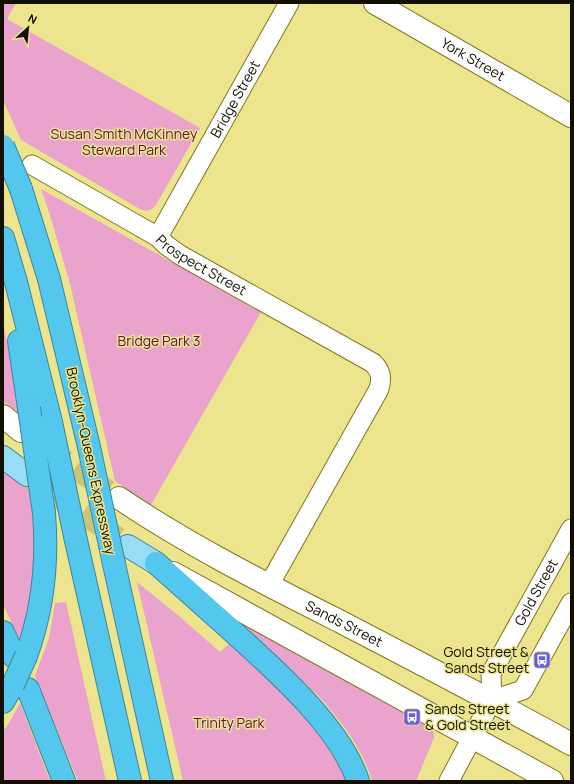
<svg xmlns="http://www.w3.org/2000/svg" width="574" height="784" viewBox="0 0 574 784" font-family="Manrope,sans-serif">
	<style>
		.green { fill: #eaa3cc }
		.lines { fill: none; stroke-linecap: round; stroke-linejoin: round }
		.secondary-tunnel { stroke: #cbc579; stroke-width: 22; stroke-dasharray: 22 11; stroke-linecap: butt }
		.primary-tunnel { stroke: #cbc579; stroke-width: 22; stroke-dasharray: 22 11; stroke-linecap: butt }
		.street-casing { stroke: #7f771a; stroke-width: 21 }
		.secondary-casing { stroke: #7f771a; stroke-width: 24 }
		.primary-casing { stroke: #3c879b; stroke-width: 24 }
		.highway-casing { stroke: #3c879b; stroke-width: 24 }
		.street { stroke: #fff; stroke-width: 19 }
		.secondary { stroke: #fff; stroke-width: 22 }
		.primary { stroke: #98ddf5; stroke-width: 22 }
		.highway { stroke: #53c7ee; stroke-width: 22 }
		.highway-bridge-casing { stroke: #3c879b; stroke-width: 24; stroke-linecap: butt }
		.highway-bridge { stroke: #53c7ee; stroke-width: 22 }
		.labels { text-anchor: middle; stroke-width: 3; stroke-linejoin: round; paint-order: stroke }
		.street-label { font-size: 14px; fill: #120f00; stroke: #ece58e }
		.park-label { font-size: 14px; fill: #5f1247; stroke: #ece58e }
		.poi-label { font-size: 14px; fill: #120f00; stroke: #ece58e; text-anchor: end }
	</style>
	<rect width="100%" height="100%" fill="#ece58e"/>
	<path class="green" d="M 3,3 L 16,3 L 7,19 L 200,128 L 156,205 C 150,212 146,212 138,208 L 21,140 L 3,100 Z
		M 41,189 L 261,312 L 151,505 L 115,481 L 70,284 L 50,215 Z
		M 3,323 L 15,381 L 20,414 L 3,401 Z
		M 3,470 L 29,487 C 34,521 36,557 32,591 C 30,609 25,626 20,642 L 3,604 Z
		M 137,582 L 179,616 L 220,652 L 229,644 C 269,680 328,730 347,781 L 183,781 Z
		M 66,602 L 106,781 L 78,781 L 35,676 L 49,638 L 55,603 Z
		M 244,624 L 426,722 C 431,727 435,730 434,738 L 416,781 L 372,781 C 354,719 294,673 248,631 L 244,627 Z
		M 20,703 L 50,781 L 3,781 L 3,731 L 9,723 Z"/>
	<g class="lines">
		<path class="secondary-tunnel" d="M 48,449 L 108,491"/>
		<path class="primary-tunnel" d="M 28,476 L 118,538"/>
		<defs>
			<g id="street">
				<path id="s1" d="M 32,165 L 158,237 L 166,245 L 180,255 L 373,363 C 381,371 382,378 379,389 L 269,585"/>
				<path id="s2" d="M 158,237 L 289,3"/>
				<path d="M 492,700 L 523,690 L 571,603"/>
				<path id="s3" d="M 449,781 L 492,700 L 491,674 L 571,529"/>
			</g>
			<g id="secondary">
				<path id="s4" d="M 375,3 L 571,116"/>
				<path d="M 3,416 L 21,431"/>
				<path id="s5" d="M 119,498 C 190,546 266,584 341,622 C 418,662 495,702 571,744"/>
				<path d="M 173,573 L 552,781"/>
			</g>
			<path id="primary" d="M 3,457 L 27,475
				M 128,546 L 156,563"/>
			<path id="highway" d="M 21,189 L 49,279 L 89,447
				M 3,238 L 16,282 L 51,422
				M 19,341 L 29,408
				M 75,536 L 130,781
				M 156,563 C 181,585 205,607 230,629 C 273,668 340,726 358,781
				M 114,564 L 162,781
				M 3,632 L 14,657
				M 26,656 C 43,610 48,562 44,513
				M 28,689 L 64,781
				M 3,702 L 13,685"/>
		</defs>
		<use href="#street" class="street-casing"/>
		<use href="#secondary" class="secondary-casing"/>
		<use href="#primary" class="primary-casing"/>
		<use href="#highway" class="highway-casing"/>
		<use href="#street" class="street"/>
		<use href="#secondary" class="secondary"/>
		<use href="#primary" class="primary"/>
		<use href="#highway" class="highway"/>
		<defs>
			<path id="highway-bridge" d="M 3,146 L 21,189
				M 29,408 L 44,513
				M 51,422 L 75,536
				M 89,447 L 114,564
				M 13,685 L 26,656"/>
		</defs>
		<use href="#highway-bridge" class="highway-bridge-casing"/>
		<use href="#highway-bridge" class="highway-bridge"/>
	</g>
	<defs>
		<symbol id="bus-square" viewBox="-11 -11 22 22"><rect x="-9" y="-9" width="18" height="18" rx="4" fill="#6b5dd7" stroke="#ece58e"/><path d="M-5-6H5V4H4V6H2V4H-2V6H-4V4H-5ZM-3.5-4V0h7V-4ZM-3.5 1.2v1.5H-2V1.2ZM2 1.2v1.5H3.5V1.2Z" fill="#fff"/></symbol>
	</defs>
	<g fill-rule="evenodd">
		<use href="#bus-square" x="532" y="650" width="20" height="20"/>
		<use href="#bus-square" x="402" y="707" width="20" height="20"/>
	</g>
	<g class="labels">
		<g class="street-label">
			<text dy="5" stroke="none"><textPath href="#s4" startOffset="113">York Street</textPath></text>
			<text dy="5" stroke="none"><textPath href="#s2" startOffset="158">Bridge Street</textPath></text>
			<text dy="5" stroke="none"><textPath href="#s1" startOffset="197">Prospect Street</textPath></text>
			<text transform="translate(91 461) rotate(78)" y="5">Brooklyn-Queens Expressway</text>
			<text dy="5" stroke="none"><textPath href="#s3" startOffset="211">Gold Street</textPath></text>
			<text dy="5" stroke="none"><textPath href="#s5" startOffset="258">Sands Street</textPath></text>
		</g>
		<g class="park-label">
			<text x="124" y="139">Susan Smith McKinney<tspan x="124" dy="16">Steward Park</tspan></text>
			<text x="159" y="346">Bridge Park 3</text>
			<text x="229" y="728">Trinity Park</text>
		</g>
		<g class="poi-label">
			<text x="529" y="657">Gold Street &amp;<tspan x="529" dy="16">Sands Street</tspan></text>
			<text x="425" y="714" text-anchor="start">Sands Street<tspan x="425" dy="16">&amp; Gold Street</tspan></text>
		</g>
	</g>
	<rect width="574" height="784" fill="none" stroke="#120f00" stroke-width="8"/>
	<g transform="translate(28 28) rotate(27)" stroke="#ece58e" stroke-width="3" paint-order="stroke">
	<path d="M0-3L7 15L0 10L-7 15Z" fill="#120f00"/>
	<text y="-6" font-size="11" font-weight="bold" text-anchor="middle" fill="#120f00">N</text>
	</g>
</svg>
